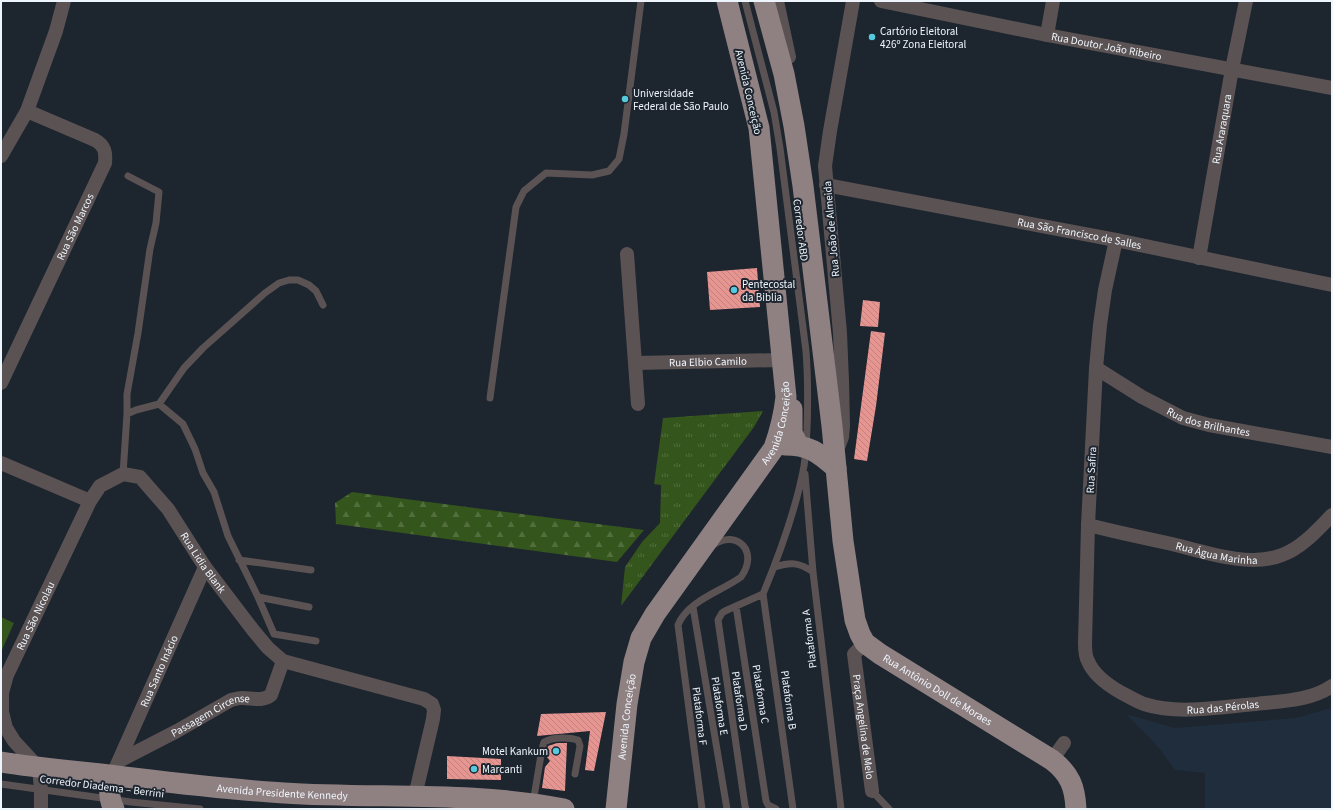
<svg xmlns="http://www.w3.org/2000/svg" width="1333" height="810" viewBox="0 0 1333 810" font-family="'Source Sans 3',sans-serif">
	<style>
		.built { fill: #202d3c }
		.grass { fill: url(#grass-tufts) }
		.forest { fill: url(#forest-firs) }
		.garden { fill: #34551b }
		.building { fill: url(#building-back-hatch) }
		.lines { fill: none; stroke-linecap: round; stroke-linejoin: round }
		.lane { stroke: #5a5253; stroke-width: 7 }
		.street { stroke: #5a5253; stroke-width: 14 }
		.primary { stroke: #8f8082; stroke-width: 21 }
		.poi-dot { fill: #55cade; stroke: #1d252f; stroke-width: 1.5 }
		.labels { text-anchor: middle; stroke-width: 4; stroke-linejoin: round; paint-order: stroke }
		.poi-label { font-size: 11px; fill: #eff5fc; stroke: #1d252f; text-anchor: start }
		.street-label { font-size: 11px; fill: #eff5fc; stroke: #1d252f }
	</style>
	<defs>
		<pattern id="grass-tufts" width="24" height="20" patternUnits="userSpaceOnUse"><rect width="24" height="20" fill="#34551b"/><path d="M3 7l-1-3M5 7V3M7 7l1-3M15 17l-1-3M17 17v-4M19 17l1-3" fill="none" stroke="#526e3d"/></pattern>
		<pattern id="forest-firs" width="22" height="20" patternUnits="userSpaceOnUse"><rect width="22" height="20" fill="#34551b"/><path d="M5 1l3.5 6h-7zM16 11l3.5 6h-7z" fill="#526e3d"/></pattern>
		<pattern id="building-back-hatch" width="6" height="6" patternUnits="userSpaceOnUse"><rect width="6" height="6" fill="#e79591"/><path d="M-1 5l2 2M0 0l6 6M5-1l2 2" fill="none" stroke="#bf8280"/></pattern>
	</defs>
	<rect width="100%" height="100%" fill="#1d252f"/>
	<path class="built" d="M 1332,708 L 1332,809 L 1205,809 L 1205,773 L 1175,770 L 1159,748 L 1126,714 L 1175,728 L 1295,718 Z"/>
	<path class="grass" d="M 763,411 L 754,427 L 621,606 L 625,567 L 642,542 L 660,523 L 661,485 L 654,484 L 663,418 Z"/>
	<path class="forest" d="M 352,492 L 644,530 L 617,562 L 336,524 L 335,503 Z"/>
	<path class="garden" d="M 1,617 L 14,623 L 1,652 Z"/>
	<path class="building" d="M 757,268 L 760,307 L 710,310 L 707,272 Z
		M 863,300 L 880,302 L 878,327 L 860,326 Z
		M 871,331 L 885,333 L 876,406 L 867,461 L 854,459 Z
		M 606,712 L 594,771 L 585,770 L 590,731 L 537,736 L 541,714 Z
		M 557,743 L 567,743 L 565,791 L 542,788 L 545,767 L 550,761 L 546,756 L 548,746 Z
		M 447,756 L 501,759 L 501,780 L 447,779 Z"/>
	<g class="lines">
		<path class="lane" d="M 745,1 L 774,112 L 780,148 L 806,351 C 808,378 808,403 807,430 C 806,442 806,454 804,466 C 796,510 780,553 763,594
			M 490,398 L 516,207 L 524,191 L 546,173 L 592,175 L 609,171 L 619,159 L 624,134 L 641,1
			M 159,404 L 183,424 L 195,449 L 203,473 L 214,492 L 228,536 L 258,597 L 274,634 L 316,641
			M 127,414 L 136,410 L 159,404 L 184,368 L 203,348 L 265,293 L 279,283 L 289,280 L 298,280 L 309,285 L 316,291 L 323,305
			M 123,474 L 127,414 L 127,394 L 138,333 L 150,249 L 156,223 L 159,192 L 128,176
			M 805,474 L 813,572 L 841,809
			M 239,560 L 311,570
			M 775,567 C 790,562 799,562 813,572
			M 763,594 L 793,809
			M 258,597 L 309,607
			M 736,606 L 766,801 L 768,805 L 776,809
			M 693,607 L 727,809
			M 1,784 L 131,802 L 200,809
			M 872,791 L 889,809
			M 533,803 L 542,749 L 544,742 C 553,737 569,737 578,740 L 580,746 L 575,774
			M 702,809 L 678,625 C 687,601 722,591 741,577 C 759,553 738,528 713,545
			M 746,809 L 745,806 L 718,620 L 722,613 L 725,611 L 763,594"/>
		<g class="street">
			<path d="M 777,1 L 789,57"/>
			<path id="s1" d="M 881,1 L 1047,35 L 1332,88"/>
			<path d="M 1047,35 L 1053,1"/>
			<path d="M 1,156 L 27,111 L 56,31 L 64,1"/>
			<path id="s2" d="M 826,185 L 1116,240 L 1332,285"/>
			<path id="s3" d="M 1116,240 L 1105,290 L 1100,325 L 1096,368 L 1088,525 L 1085,643 C 1085,649 1085,656 1088,661 C 1093,674 1108,685 1120,692 C 1128,696 1136,701 1144,704 C 1178,715 1221,707 1256,704 C 1281,701 1310,701 1332,686"/>
			<path d="M 627,254 L 638,404"/>
			<path id="s4" d="M 1199,258 L 1232,69 L 1246,1"/>
			<path id="s5" d="M 635,363 L 781,360"/>
			<path id="s6" d="M 1096,368 L 1142,397 L 1183,418 L 1209,425 L 1332,447"/>
			<path id="s7" d="M 1,383 L 105,163 C 106,152 105,146 95,140 L 27,111"/>
			<path d="M 839,445 L 842,437 L 843,426 L 842,381 L 840,333 L 825,166 L 830,131 L 853,1"/>
			<path d="M 1,463 L 90,501"/>
			<path id="s8" d="M 1088,525 C 1116,532 1144,538 1172,544 C 1204,552 1250,568 1282,555 C 1302,548 1318,529 1332,515"/>
			<path id="s9" d="M 865,643 L 854,654 L 872,791"/>
			<path d="M 1052,760 L 1064,743"/>
			<path id="s10" d="M 119,761 L 177,731 L 231,700 C 235,699 238,698 242,698 C 252,698 262,702 271,695 L 283,661"/>
			<path id="s11" d="M 112,776 L 205,567"/>
			<path id="s12" d="M 41,809 L 41,790 L 39,768 L 14,741 L 6,728 L 2,712 L 2,693 L 7,675 L 90,501 L 100,486 L 123,474 L 140,477 L 168,509 L 205,567 L 253,630 L 268,648 L 283,661 L 424,699 L 432,704 L 434,710 L 433,719 L 415,796"/>
		</g>
		<g class="primary">
			<path id="s13" d="M 764,1 L 784,74 L 794,126 L 803,186 L 832,426 L 843,541 L 855,620 L 860,634 L 865,643 L 880,654 L 1052,760 C 1070,774 1075,787 1076,809"/>
			<path d="M 792,409 L 792,433 L 798,445"/>
			<path d="M 785,445 C 809,445 818,452 836,468"/>
			<path id="s14" d="M 1,762 C 45,769 89,772 133,778 C 183,784 233,790 284,793 C 377,799 472,791 564,809"/>
			<path d="M 112,776 C 109,787 108,798 114,809"/>
			<path id="s15" d="M 616,809 L 627,704 L 634,662 L 641,638 L 655,614 L 774,448 C 780,431 784,415 786,397 L 759,128 L 727,1"/>
		</g>
	</g>
	<g class="poi-dot">
		<circle cx="872" cy="37" r="4"/>
		<circle cx="625" cy="99" r="4"/>
		<circle cx="734" cy="290" r="4"/>
		<circle cx="556" cy="751" r="4"/>
		<circle cx="474" cy="769" r="4"/>
	</g>
	<g class="labels">
		<g class="poi-label">
			<text x="880" y="35">Cartório Eleitoral<tspan x="880" dy="13">426º Zona Eleitoral</tspan></text>
			<text x="633" y="97">Universidade<tspan x="633" dy="13">Federal de São Paulo</tspan></text>
			<text x="742" y="288">Pentecostal<tspan x="742" dy="13">da Biblia</tspan></text>
			<text x="548" y="755" text-anchor="end">Motel Kankum</text>
			<text x="482" y="773">Marcanti</text>
		</g>
		<g class="street-label">
			<text dy="4" stroke="none"><textPath href="#s1" startOffset="230">Rua Doutor João Ribeiro</textPath></text>
			<text transform="translate(749 92) rotate(77)" y="4">Avenida Conceição</text>
			<text dy="4" stroke="none"><textPath href="#s4" startOffset="131">Rua Araraquara</textPath></text>
			<text dy="4" stroke="none"><textPath href="#s7" startOffset="173">Rua São Marcos</textPath></text>
			<text transform="translate(831 229) rotate(-95)" y="4">Rua João de Almeida</text>
			<text transform="translate(801 230) rotate(83)" y="4">Corredor ABD</text>
			<text dy="4" stroke="none"><textPath href="#s2" startOffset="258">Rua São Francisco de Salles</textPath></text>
			<text dy="4" stroke="none"><textPath href="#s5" startOffset="73">Rua Elbio Camilo</textPath></text>
			<text dy="4" stroke="none"><textPath href="#s6" startOffset="126">Rua dos Brilhantes</textPath></text>
			<text dy="4" stroke="none"><textPath href="#s15" startOffset="430">Avenida Conceição</textPath></text>
			<text transform="translate(1091 470) rotate(-87)" y="4">Rua Safira</text>
			<text dy="4" stroke="none"><textPath href="#s8" startOffset="132">Rua Água Marinha</textPath></text>
			<text dy="4" stroke="none"><textPath href="#s12" startOffset="508">Rua Lidia Blank</textPath></text>
			<text dy="4" stroke="none"><textPath href="#s12" startOffset="213">Rua São Nicolau</textPath></text>
			<text transform="translate(809 639) rotate(-97)" y="4">Plataforma A</text>
			<text dy="4" stroke="none"><textPath href="#s11" startOffset="115">Rua Santo Inácio</textPath></text>
			<text dy="4" stroke="none"><textPath href="#s13" startOffset="738">Rua Antônio Doll de Moraes</textPath></text>
			<text transform="translate(761 694) rotate(81)" y="4">Plataforma C</text>
			<text transform="translate(789 700) rotate(82)" y="4">Plataforma B</text>
			<text transform="translate(740 701) rotate(82)" y="4">Plataforma D</text>
			<text transform="translate(720 706) rotate(81)" y="4">Plataforma E</text>
			<text dy="4" stroke="none"><textPath href="#s3" startOffset="575">Rua das Pérolas</textPath></text>
			<text dy="4" stroke="none"><textPath href="#s15" startOffset="93">Avenida Conceição</textPath></text>
			<text transform="translate(700 716) rotate(83)" y="4">Plataforma F</text>
			<text dy="4" stroke="none"><textPath href="#s10" startOffset="103">Passagem Circense</textPath></text>
			<text dy="4" stroke="none"><textPath href="#s9" startOffset="89">Praça Angelina de Melo</textPath></text>
			<text transform="translate(102 786) rotate(7)" y="4">Corredor Diadema – Berrini</text>
			<text dy="4" stroke="none"><textPath href="#s14" startOffset="283">Avenida Presidente Kennedy</textPath></text>
		</g>
	</g>
	<rect width="1333" height="810" fill="none" stroke="#eff5fc" stroke-width="4"/>
</svg>
